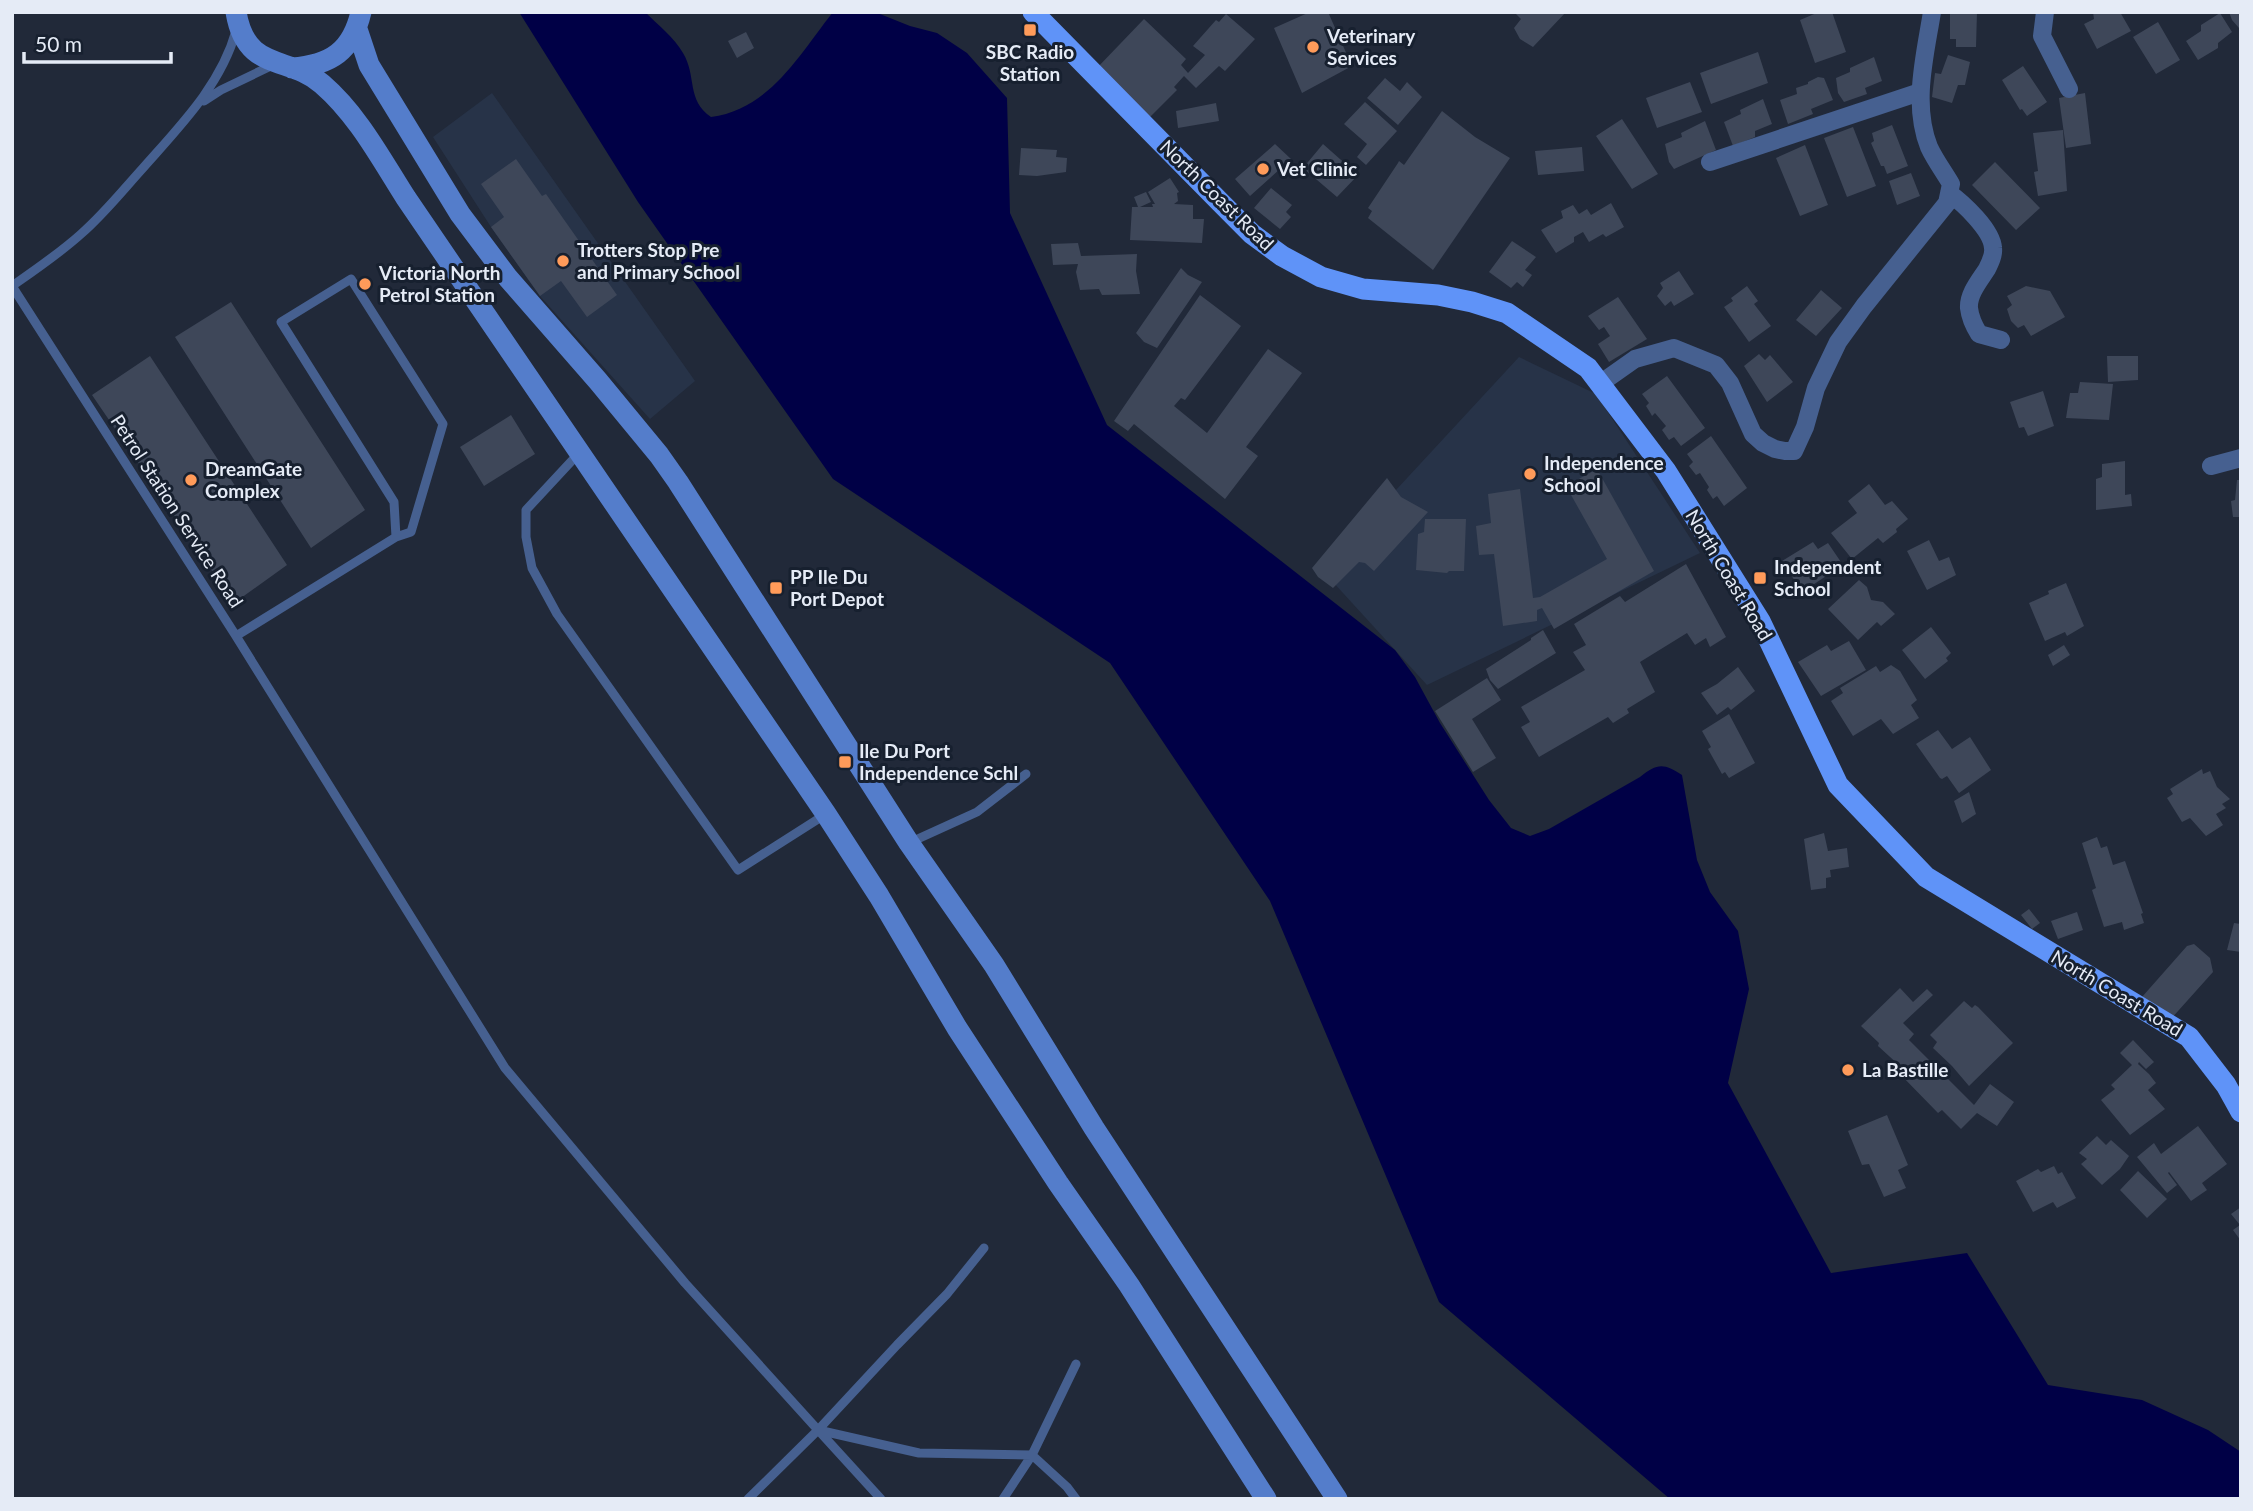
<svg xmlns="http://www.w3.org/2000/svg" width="2253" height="1511" viewBox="0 0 2253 1511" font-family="Lato,sans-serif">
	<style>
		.built { fill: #273348 }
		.water { fill: #000046 }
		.building { fill: #3e4759 }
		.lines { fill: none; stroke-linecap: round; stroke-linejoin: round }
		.lane { stroke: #466090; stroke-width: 9 }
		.street { stroke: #466090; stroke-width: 18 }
		.secondary { stroke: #547dcb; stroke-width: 21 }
		.primary { stroke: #5f93f8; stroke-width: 21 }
		.poi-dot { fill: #ff9b5a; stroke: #17202f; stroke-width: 2.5 }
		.labels { text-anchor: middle; stroke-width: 6; stroke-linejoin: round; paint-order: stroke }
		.poi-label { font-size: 19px; font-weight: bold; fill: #e5ebf6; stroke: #17202f; text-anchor: start }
		.street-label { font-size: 19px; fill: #e5ebf6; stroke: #17202f }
	</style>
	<rect width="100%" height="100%" fill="#212939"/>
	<path class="built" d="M 492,93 L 695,381 L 650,419 L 540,296 L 491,227 L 433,137 Z
		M 1519,357 L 1596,394 L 1700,553 L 1427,685 L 1322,570 Z"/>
	<path class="water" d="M 519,12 L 645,12 C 658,25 674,37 683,53 C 697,76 686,100 711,117 C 770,109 799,55 833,12 L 875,12 L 910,26 L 937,33 L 967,53 L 1007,98 L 1010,213 L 1107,425 L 1395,650 L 1415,677 L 1440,723 L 1489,800 L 1511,828 L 1530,836 L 1549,829 L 1640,777 C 1657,763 1664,763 1682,775 L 1697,860 L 1710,892 L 1738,931 L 1749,989 L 1728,1083 L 1831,1273 L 1967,1253 L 2048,1385 L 2142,1400 L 2208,1430 L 2241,1452 L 2241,1499 L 1670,1499 L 1439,1302 L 1270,901 L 1110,663 L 833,479 L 638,202 Z"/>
	<path class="building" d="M 1310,12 L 1328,12 L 1352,66 L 1302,93 L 1274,28 Z
		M 1514,12 L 1566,12 L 1533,47 L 1520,39 L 1514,28 L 1521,19 Z
		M 1819,12 L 1832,12 L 1846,52 L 1815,63 L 1800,20 Z
		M 1977,12 L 1976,47 L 1956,47 L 1956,39 L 1950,39 L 1950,13 Z
		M 2093,12 L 2120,12 L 2131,31 L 2097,49 L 2084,24 L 2094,19 Z
		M 2229,12 L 2241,12 L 2241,27 L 2239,28 L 2232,20 Z
		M 2220,13 L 2232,32 L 2218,43 L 2218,48 L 2198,60 L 2186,41 L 2201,31 L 2201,25 Z
		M 1226,14 L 1255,39 L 1225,71 L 1219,66 L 1196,88 L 1184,76 L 1174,87 L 1177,90 L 1148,119 L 1096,69 L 1144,19 L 1186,59 L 1181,65 L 1188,73 L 1205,55 L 1193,46 L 1216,20 L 1219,22 Z
		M 2158,22 L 2180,60 L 2156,74 L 2133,37 Z
		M 746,32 L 754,48 L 737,58 L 728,41 Z
		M 1758,52 L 1768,83 L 1711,104 L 1700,73 Z
		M 1948,55 L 1970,62 L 1965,85 L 1958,85 L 1952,103 L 1932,97 L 1935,73 L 1941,74 Z
		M 1874,57 L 1882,81 L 1865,88 L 1867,94 L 1844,102 L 1838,93 L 1836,78 L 1850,72 L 1850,68 Z
		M 2023,66 L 2047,102 L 2027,116 L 2022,109 L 2020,110 L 2002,80 Z
		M 1818,77 L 1824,78 L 1833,100 L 1811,109 L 1813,114 L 1788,124 L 1780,100 L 1797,94 L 1796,88 L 1808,84 L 1808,82 Z
		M 1385,78 L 1400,91 L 1407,82 L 1422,97 L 1398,125 L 1367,98 Z
		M 1690,82 L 1702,112 L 1657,128 L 1646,98 Z
		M 2085,93 L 2091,144 L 2066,148 L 2059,98 Z
		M 1763,99 L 1772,124 L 1755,131 L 1755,137 L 1733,146 L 1724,122 L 1741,114 L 1740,110 Z
		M 1365,102 L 1397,131 L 1366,165 L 1357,157 L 1367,144 L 1344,124 Z
		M 1216,103 L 1219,121 L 1178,128 L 1176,111 Z
		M 1442,111 L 1475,137 L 1510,158 L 1433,270 L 1368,218 L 1372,211 L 1368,208 L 1398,163 L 1399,161 L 1404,165 Z
		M 1622,119 L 1658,174 L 1632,189 L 1596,136 Z
		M 1705,121 L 1716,150 L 1674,169 L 1669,162 L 1665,144 L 1682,137 L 1681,133 Z
		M 1892,125 L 1908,166 L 1887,174 L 1884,166 L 1881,166 L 1871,143 L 1874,141 L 1872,133 Z
		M 1853,127 L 1876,186 L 1847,197 L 1824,138 Z
		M 2063,130 L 2067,191 L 2038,196 L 2034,172 L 2038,171 L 2033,133 Z
		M 1275,144 L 1291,159 L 1250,196 L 1235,179 Z
		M 1323,144 L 1358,175 L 1337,197 L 1303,168 Z
		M 1805,145 L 1828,205 L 1800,216 L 1776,158 Z
		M 1582,147 L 1584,171 L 1538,175 L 1535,151 Z
		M 1021,148 L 1057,150 L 1056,157 L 1067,158 L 1066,172 L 1037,176 L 1019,175 Z
		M 516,159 L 542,196 L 546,194 L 617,295 L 587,317 L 561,281 L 540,296 L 491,227 L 504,217 L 481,184 Z
		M 1995,162 L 2040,208 L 2016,230 L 1972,185 Z
		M 1911,173 L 1920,196 L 1897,205 L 1889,181 Z
		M 1170,178 L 1179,192 L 1177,193 L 1178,201 L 1174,204 L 1193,205 L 1193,219 L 1204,219 L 1202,243 L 1130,240 L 1132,207 L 1138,207 L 1134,197 L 1146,192 L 1151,202 L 1140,207 L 1153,207 L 1152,204 L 1155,204 L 1148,192 Z
		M 1271,188 L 1292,205 L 1286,212 L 1291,217 L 1280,229 L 1254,208 Z
		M 1611,203 L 1624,227 L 1606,237 L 1603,234 L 1589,242 L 1583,232 L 1574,237 L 1574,242 L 1556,253 L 1541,230 L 1563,218 L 1561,211 L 1573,205 L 1579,214 L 1587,209 L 1591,215 Z
		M 1512,241 L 1536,257 L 1525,270 L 1532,275 L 1523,287 L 1517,282 L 1511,288 L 1489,272 Z
		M 1078,243 L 1081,256 L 1137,254 L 1136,271 L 1140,294 L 1102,295 L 1099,289 L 1080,290 L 1076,272 L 1078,264 L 1053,265 L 1051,244 Z
		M 1181,268 L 1188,275 L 1202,282 L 1157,348 L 1144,342 L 1136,333 Z
		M 1679,271 L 1694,294 L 1674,306 L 1671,301 L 1665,306 L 1657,296 L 1663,288 L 1660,283 Z
		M 1747,286 L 1758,301 L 1754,304 L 1771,326 L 1749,342 L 1724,307 L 1733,301 L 1731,298 Z
		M 2026,286 L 2050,291 L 2065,317 L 2031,336 L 2024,325 L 2018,328 L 2011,321 L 2007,309 L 2012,305 L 2007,296 Z
		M 1821,290 L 1842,308 L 1816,336 L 1796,320 Z
		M 1200,295 L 1241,326 L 1185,400 L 1181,398 L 1174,406 L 1207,433 L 1268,349 L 1302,373 L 1246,447 L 1258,456 L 1225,499 L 1134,424 L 1128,431 L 1114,421 Z
		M 1618,297 L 1647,339 L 1609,362 L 1598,344 L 1610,336 L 1604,327 L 1599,330 L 1588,316 Z
		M 231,302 L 365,510 L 311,548 L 175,337 Z
		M 1759,354 L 1765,360 L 1770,355 L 1793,382 L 1767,402 L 1744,366 Z
		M 150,356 L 287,565 L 234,603 L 92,395 Z
		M 2107,356 L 2138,356 L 2138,380 L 2108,382 Z
		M 1667,376 L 1705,428 L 1681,446 L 1674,437 L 1669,440 L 1662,430 L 1666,426 L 1655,413 L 1652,416 L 1651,414 L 1646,406 L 1649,403 L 1642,394 Z
		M 2080,382 L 2113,384 L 2109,420 L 2066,418 L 2070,393 L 2078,393 Z
		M 2043,391 L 2054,426 L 2028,436 L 2024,427 L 2019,428 L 2010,402 Z
		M 511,415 L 535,454 L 484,486 L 460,447 Z
		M 1711,436 L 1747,488 L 1724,506 L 1717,496 L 1713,499 L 1707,490 L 1709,487 L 1700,473 L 1696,475 L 1689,466 L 1693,462 L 1687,454 Z
		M 2125,461 L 2125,495 L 2131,494 L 2132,506 L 2096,510 L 2096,479 L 2102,477 L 2102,464 Z
		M 1597,469 L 1654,571 L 1554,629 L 1542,608 L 1537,610 L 1537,621 L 1503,626 L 1494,554 L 1479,555 L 1476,526 L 1491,523 L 1488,494 L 1520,489 L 1533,598 L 1540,597 L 1607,559 L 1566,486 Z
		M 1387,478 L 1401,497 L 1428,512 L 1374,571 L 1365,563 L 1359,562 L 1333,588 L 1318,577 L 1312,568 Z
		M 2237,480 L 2241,480 L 2241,517 L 2233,517 L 2231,501 L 2235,500 Z
		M 1869,484 L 1885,505 L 1892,501 L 1908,519 L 1896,529 L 1897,532 L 1883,543 L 1878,538 L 1852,559 L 1831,533 L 1857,513 L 1848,501 Z
		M 1425,519 L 1466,519 L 1464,571 L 1449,571 L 1447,573 L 1416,570 L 1418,534 L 1424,532 Z
		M 1929,540 L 1939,561 L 1949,557 L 1956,575 L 1927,590 L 1907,551 Z
		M 1813,542 L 1818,549 L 1828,543 L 1843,565 L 1802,592 L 1782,561 Z
		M 1686,564 L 1726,637 L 1710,647 L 1706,638 L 1695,645 L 1687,633 L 1640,662 L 1655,692 L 1627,709 L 1629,713 L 1613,723 L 1608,717 L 1539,757 L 1521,727 L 1530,722 L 1521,707 L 1585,670 L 1573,652 L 1586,645 L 1574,624 L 1620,596 L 1625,602 Z
		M 1859,580 L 1867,587 L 1871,600 L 1883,602 L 1895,614 L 1881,626 L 1877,622 L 1858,640 L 1828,609 Z
		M 2066,583 L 2084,626 L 2067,636 L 2065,632 L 2045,641 L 2029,603 L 2049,594 L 2048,591 Z
		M 1931,627 L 1951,653 L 1946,658 L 1948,661 L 1925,679 L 1902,650 Z
		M 1543,630 L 1556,653 L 1498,689 L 1490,680 L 1486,669 L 1531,640 L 1531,638 Z
		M 1849,641 L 1866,670 L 1821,696 L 1798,662 L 1827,645 L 1831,651 Z
		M 2064,645 L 2070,655 L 2053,666 L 2048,655 Z
		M 1891,665 L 1900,671 L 1917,700 L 1911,705 L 1919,718 L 1893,734 L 1881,719 L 1853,736 L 1831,701 L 1843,693 L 1840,688 L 1876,666 L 1880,672 Z
		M 1738,667 L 1755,691 L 1731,710 L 1728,707 L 1717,715 L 1701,693 L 1717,684 Z
		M 1487,678 L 1501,700 L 1472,719 L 1496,758 L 1473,772 L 1435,711 Z
		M 1729,714 L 1755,763 L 1729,778 L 1725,772 L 1722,774 L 1708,749 L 1711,747 L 1702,731 Z
		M 1938,730 L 1952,749 L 1970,737 L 1991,770 L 1959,793 L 1947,776 L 1942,779 L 1940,778 L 1916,744 Z
		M 2202,769 L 2203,774 L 2210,771 L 2217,787 L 2230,799 L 2222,804 L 2226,808 L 2216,814 L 2223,825 L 2206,836 L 2190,818 L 2182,822 L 2167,798 L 2173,794 L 2170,789 Z
		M 1969,792 L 1976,814 L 1962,823 L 1954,801 Z
		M 1824,833 L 1828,851 L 1847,848 L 1849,867 L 1830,870 L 1831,877 L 1826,878 L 1826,888 L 1811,890 L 1804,839 Z
		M 2097,837 L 2101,848 L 2107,846 L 2113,865 L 2125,861 L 2143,913 L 2141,914 L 2144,923 L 2124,930 L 2122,922 L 2104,927 L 2092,890 L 2096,888 L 2082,843 Z
		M 2029,909 L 2040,923 L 2032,929 L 2021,915 Z
		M 2077,912 L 2083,930 L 2058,939 L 2051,921 Z
		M 2234,923 L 2241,924 L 2241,952 L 2227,950 Z
		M 2194,944 L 2210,958 L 2213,972 L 2170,1020 L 2142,997 L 2187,946 Z
		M 1900,988 L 1913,1002 L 1927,989 L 1933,995 L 1903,1023 L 1914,1034 L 1909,1040 L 1974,1105 L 1990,1084 L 2014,1102 L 1997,1126 L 1977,1113 L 1961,1129 L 1942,1110 L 1938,1113 L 1897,1071 L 1901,1067 L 1878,1046 L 1879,1043 L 1861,1026 Z
		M 1964,1001 L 1972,1008 L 1975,1005 L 1978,1007 L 2013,1043 L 1969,1086 L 1952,1066 L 1933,1048 L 1937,1042 L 1930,1035 Z
		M 2133,1040 L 2154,1062 L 2146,1069 L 2139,1062 L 2138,1064 L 2149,1074 L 2156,1083 L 2148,1090 L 2165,1109 L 2130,1135 L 2101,1100 L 2115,1089 L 2111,1085 L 2132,1065 L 2120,1053 Z
		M 1887,1115 L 1908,1165 L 1898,1170 L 1906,1188 L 1884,1197 L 1869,1164 L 1862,1165 L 1848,1131 Z
		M 2198,1126 L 2227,1164 L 2202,1183 L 2207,1190 L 2191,1201 L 2169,1172 L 2168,1173 L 2177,1185 L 2167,1193 L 2137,1157 L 2154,1143 L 2161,1154 Z
		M 2097,1136 L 2106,1145 L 2111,1140 L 2129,1156 L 2120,1169 L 2102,1185 L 2081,1164 L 2087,1159 L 2079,1153 Z
		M 2054,1166 L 2058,1174 L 2062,1172 L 2076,1198 L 2057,1208 L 2053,1202 L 2033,1212 L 2016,1181 L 2038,1169 L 2041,1172 Z
		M 2138,1171 L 2167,1199 L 2147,1218 L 2120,1190 Z
		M 2241,1207 L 2241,1241 L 2233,1230 L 2240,1225 L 2231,1214 Z"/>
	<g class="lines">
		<path class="lane" d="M 204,101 L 221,90 L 275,64
			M 12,286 L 236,636 L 396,537 L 394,502 L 281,322 L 351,279 L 443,424 L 411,532 L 396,537
			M 12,286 C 35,270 60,253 81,234 C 104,214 123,190 143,168 C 180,126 221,85 236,31
			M 579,453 L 526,510 L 526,537 L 532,568 L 557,614 L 738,870 L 826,814
			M 236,636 L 505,1068 L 685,1283 L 818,1430 L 897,1345 L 947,1294 L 984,1248
			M 911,842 L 977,812 L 1026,774
			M 819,1431 L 881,1499
			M 748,1499 L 818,1430 L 919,1453 L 1032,1455 L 1076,1364
			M 1003,1499 L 1032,1455 L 1067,1487 L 1076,1499"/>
		<path class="street" d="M 2045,12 L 2042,36 L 2069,89
			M 1710,162 L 1920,92
			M 1949,193 C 1963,203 1992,230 1993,248 C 1994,255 1990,263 1987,269 C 1980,280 1968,294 1969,308 C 1970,317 1974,326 1979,334 L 2001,340
			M 1601,383 L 1635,359 L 1674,348 L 1716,365 L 1730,383 L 1753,434 L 1763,443 L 1775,449 L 1785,451 L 1794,451 L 1805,427 L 1816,388 L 1838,342 L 1864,306 L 1947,203 L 1951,184 C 1944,172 1935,160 1929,147 C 1912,104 1925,56 1932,12
			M 2211,466 L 2241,458"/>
		<path class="secondary" d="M 236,12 C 246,73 289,55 322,84 C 358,115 381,159 406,198 L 826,814 L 879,896 L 957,1028 L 1058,1183 L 1129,1285 L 1266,1499
			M 357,29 L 369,65 L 460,214 L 508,278 L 598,381 L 659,455 L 678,482 L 909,843 L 994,965 L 1094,1128 L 1337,1499
			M 292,68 C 331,65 352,51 361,12"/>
		<path class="primary" d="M 1033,12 L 1220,202 L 1252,234 L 1282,256 L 1321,277 L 1363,289 L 1438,295 L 1472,302 L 1507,313 L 1588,368 L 1666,471 L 1760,621 L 1838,785 L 1926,877 L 2189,1037 L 2226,1085 L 2241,1112"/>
	</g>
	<g class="poi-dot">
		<rect x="1023" y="23" width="14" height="14" rx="3.5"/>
		<circle cx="1313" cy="47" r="7"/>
		<circle cx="1263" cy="169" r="7"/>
		<circle cx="563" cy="261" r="7"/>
		<circle cx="365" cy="284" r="7"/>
		<circle cx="1530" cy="474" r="7"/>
		<circle cx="191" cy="480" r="7"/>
		<rect x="1753" y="571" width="14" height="14" rx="3.5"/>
		<rect x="769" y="581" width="14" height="14" rx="3.5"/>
		<rect x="838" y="755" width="14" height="14" rx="3.5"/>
		<circle cx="1848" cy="1070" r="7"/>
	</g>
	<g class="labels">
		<g class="poi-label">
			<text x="1327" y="43">Veterinary<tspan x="1327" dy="22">Services</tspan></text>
			<text x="1030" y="59" text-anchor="middle">SBC Radio<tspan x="1030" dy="22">Station</tspan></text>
			<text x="1277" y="176">Vet Clinic</text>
			<text x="577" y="257">Trotters Stop Pre<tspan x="577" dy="22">and Primary School</tspan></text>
			<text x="379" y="280">Victoria North<tspan x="379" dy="22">Petrol Station</tspan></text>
			<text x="1544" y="470">Independence<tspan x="1544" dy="22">School</tspan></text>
			<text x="205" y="476">DreamGate<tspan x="205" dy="22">Complex</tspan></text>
			<text x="1774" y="574">Independent<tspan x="1774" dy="22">School</tspan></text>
			<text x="790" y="584">PP Ile Du<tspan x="790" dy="22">Port Depot</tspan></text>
			<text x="859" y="758">Ile Du Port<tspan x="859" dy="22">Independence Schl</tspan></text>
			<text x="1862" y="1077">La Bastille</text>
		</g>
		<g class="street-label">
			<text transform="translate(1217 195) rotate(44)" y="7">North Coast Road</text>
			<text transform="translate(177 511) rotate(57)" y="7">Petrol Station Service Road</text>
			<text transform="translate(1729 575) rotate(59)" y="7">North Coast Road</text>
			<text transform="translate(2117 993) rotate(31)" y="7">North Coast Road</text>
		</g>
	</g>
	<rect width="2253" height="1511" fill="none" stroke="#e5ebf6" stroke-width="28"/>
	<path d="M24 52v10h147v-10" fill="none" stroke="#e5ebf6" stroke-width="3.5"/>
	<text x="35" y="52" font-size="21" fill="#e5ebf6" stroke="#17202f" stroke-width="5" paint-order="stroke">50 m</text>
</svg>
